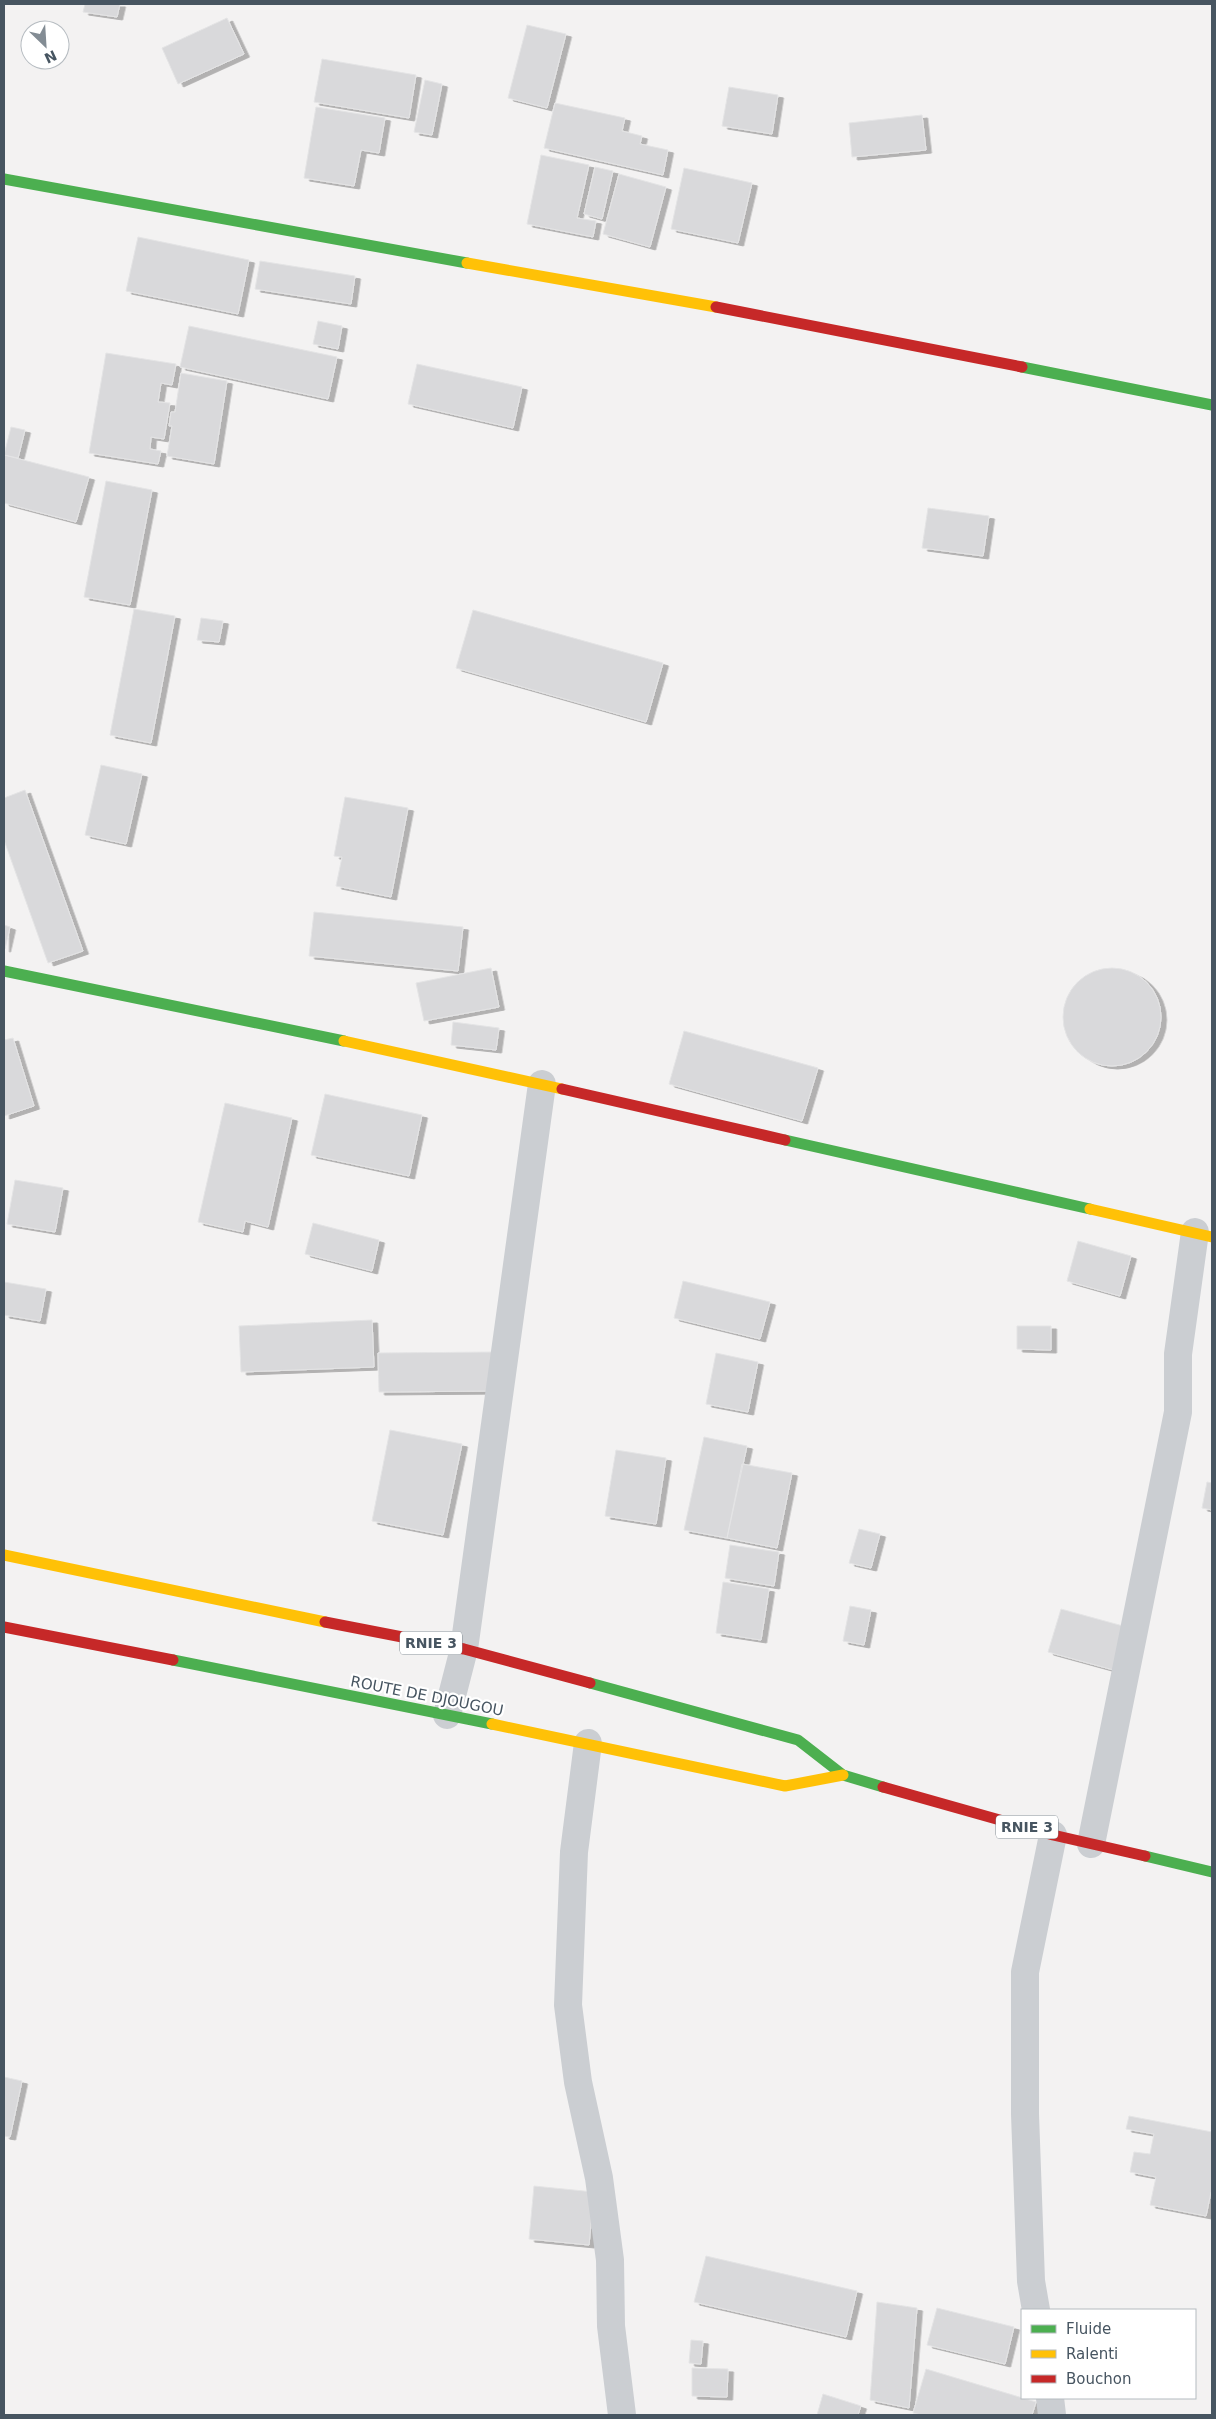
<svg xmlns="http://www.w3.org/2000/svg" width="1216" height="2419" viewBox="0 0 1216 2419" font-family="'DejaVu Sans',sans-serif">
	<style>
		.building { fill: #d9d9db; stroke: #e4e4e5; filter: url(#shadow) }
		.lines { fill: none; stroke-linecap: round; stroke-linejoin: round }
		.street { stroke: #cbced2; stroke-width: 28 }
		.fast { stroke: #4caf50; stroke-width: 11 }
		.slow { stroke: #ffc107; stroke-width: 11 }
		.jam { stroke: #c62828; stroke-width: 11 }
		.labels { text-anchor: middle; stroke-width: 4.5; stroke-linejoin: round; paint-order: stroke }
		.shield { fill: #fff; stroke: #7e8890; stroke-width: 1 }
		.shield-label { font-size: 14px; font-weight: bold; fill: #475561 }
		.street-label { font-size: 15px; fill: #475561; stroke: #fff }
	</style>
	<defs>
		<filter id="shadow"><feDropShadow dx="5.5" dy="3" stdDeviation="0" flood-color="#0004"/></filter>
	</defs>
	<rect width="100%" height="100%" fill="#f3f2f2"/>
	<path class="building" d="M 85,4 L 120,4 L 117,17 L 83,12 Z
		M 227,18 L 244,54 L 178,84 L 162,48 Z
		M 527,25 L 566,34 L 547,108 L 508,98 Z
		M 322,59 L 416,75 L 409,118 L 314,102 Z
		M 425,80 L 442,84 L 432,135 L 414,132 Z
		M 729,87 L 778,95 L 772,134 L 722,126 Z
		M 555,103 L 625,118 L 622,131 L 642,136 L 640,144 L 668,150 L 663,175 L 544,148 Z
		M 316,107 L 385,118 L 379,153 L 361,150 L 354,186 L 304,178 Z
		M 922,115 L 926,150 L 852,157 L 849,123 Z
		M 541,155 L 589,165 L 577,218 L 596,221 L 593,237 L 527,224 Z
		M 595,167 L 613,171 L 602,219 L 584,214 Z
		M 684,168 L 752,183 L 738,243 L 671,229 Z
		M 619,174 L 666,187 L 650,247 L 603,234 Z
		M 138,237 L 249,260 L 238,314 L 126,291 Z
		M 260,261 L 355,276 L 351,304 L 255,289 Z
		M 318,321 L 342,326 L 338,349 L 313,344 Z
		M 189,326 L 337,357 L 328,399 L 180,367 Z
		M 106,353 L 176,364 L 172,385 L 161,383 L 158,402 L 170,403 L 164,439 L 151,437 L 150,449 L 161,451 L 158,464 L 89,453 Z
		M 417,364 L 522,387 L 513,428 L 408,404 Z
		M 181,373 L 227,381 L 214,464 L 167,456 L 172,426 L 169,426 L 171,412 L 175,412 Z
		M 11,427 L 25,430 L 18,458 L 4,455 Z
		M 4,455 L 89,477 L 76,522 L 4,503 Z
		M 106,481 L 152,490 L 130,605 L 84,597 Z
		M 928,508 L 989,516 L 983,556 L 922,548 Z
		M 134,609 L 175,616 L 151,743 L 110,735 Z
		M 473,610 L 663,663 L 646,722 L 456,668 Z
		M 201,618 L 223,621 L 219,642 L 197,640 Z
		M 101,765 L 142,774 L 126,844 L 85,835 Z
		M 25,790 L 83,951 L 48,963 L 4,840 L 4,798 Z
		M 345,797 L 408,808 L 391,897 L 336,886 L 342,857 L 334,856 Z
		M 314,912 L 463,927 L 458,971 L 309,956 Z
		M 4,925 L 10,927 L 5,949 L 4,949 Z
		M1063 1017a49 49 0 1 1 98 0a49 49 0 1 1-98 0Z
		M 491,968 L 499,1007 L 424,1021 L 416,983 Z
		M 453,1022 L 499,1028 L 496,1050 L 451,1045 Z
		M 684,1031 L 818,1068 L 802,1121 L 669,1084 Z
		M 13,1038 L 34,1106 L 4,1116 L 4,1040 Z
		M 325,1094 L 422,1115 L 409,1176 L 311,1155 Z
		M 225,1103 L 292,1118 L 268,1227 L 245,1221 L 243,1232 L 198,1222 Z
		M 15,1180 L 63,1188 L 55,1232 L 7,1224 Z
		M 313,1223 L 379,1240 L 372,1271 L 305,1254 Z
		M 1078,1241 L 1131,1256 L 1120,1296 L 1067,1281 Z
		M 683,1281 L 770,1302 L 760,1339 L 674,1318 Z
		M 4,1282 L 46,1289 L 40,1321 L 4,1315 Z
		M 372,1320 L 374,1367 L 241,1372 L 239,1326 Z
		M 1017,1326 L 1051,1326 L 1051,1350 L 1017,1349 Z
		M 493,1352 L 493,1391 L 379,1392 L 378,1353 Z
		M 716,1353 L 758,1362 L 748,1412 L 706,1404 Z
		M 390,1430 L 462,1444 L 443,1535 L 372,1521 Z
		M 704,1437 L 747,1446 L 727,1538 L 684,1530 Z
		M 616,1450 L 666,1458 L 656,1524 L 605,1516 Z
		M 742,1464 L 792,1473 L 777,1548 L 727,1538 Z
		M 1207,1482 L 1212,1483 L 1212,1510 L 1202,1508 Z
		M 859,1529 L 880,1534 L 871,1568 L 849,1563 Z
		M 730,1545 L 779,1552 L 774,1586 L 725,1578 Z
		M 723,1582 L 769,1589 L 761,1640 L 716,1633 Z
		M 850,1606 L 871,1610 L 864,1645 L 843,1641 Z
		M 1061,1609 L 1134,1629 L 1121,1672 L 1048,1652 Z
		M 4,2077 L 22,2081 L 10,2137 L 4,2136 Z
		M 1129,2116 L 1212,2132 L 1212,2192 L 1211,2192 L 1206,2216 L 1150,2205 L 1156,2177 L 1130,2172 L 1134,2152 L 1150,2154 L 1154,2134 L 1126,2129 Z
		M 534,2186 L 594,2192 L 589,2245 L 529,2239 Z
		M 706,2256 L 857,2291 L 846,2337 L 694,2302 Z
		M 877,2302 L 917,2308 L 909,2408 L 870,2400 Z
		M 937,2308 L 1014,2327 L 1005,2364 L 927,2345 Z
		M 691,2340 L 703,2341 L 701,2364 L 689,2363 Z
		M 692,2368 L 728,2369 L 727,2397 L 692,2396 Z
		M 926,2369 L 1036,2402 L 1032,2415 L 921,2415 L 913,2413 Z
		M 823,2394 L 861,2406 L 858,2415 L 817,2415 Z"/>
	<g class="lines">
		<path class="street" d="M 447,1715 L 464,1649 L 542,1084
			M 588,1743 L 574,1852 L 568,2005 L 578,2082 L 599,2178 L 610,2260 L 611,2326 L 622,2415
			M 1091,1844 L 1178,1412 L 1178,1354 L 1195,1232
			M 1036,2310 L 1031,2281 L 1025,2114 L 1025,1972 L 1053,1835
			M 1050,2398 L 1052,2415"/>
		<path class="fast" d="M 4,179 L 467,263
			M 1022,367 L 1212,405
			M 4,971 L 344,1041
			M 785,1140 L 1090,1209
			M 173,1660 L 492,1724
			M 590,1683 L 798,1740 L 843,1775 L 883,1787
			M 1145,1856 L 1212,1872"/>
		<path class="slow" d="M 467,263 L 716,307
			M 344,1041 L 562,1089
			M 1090,1209 L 1212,1237
			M 4,1555 L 325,1622
			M 492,1724 L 785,1786 L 843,1775"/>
		<path class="jam" d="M 716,307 L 1022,367
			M 562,1089 L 785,1140
			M 325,1622 L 464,1649 L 590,1683
			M 4,1627 L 173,1660
			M 883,1787 L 1053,1835 L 1145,1856"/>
	</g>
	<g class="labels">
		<g class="shield">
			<rect x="400" y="1631.5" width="62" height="23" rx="4"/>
			<rect x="996" y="1815.5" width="62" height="23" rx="4"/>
		</g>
		<g class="shield-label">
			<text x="431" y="1648">RNIE 3</text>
			<text x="1027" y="1832">RNIE 3</text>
		</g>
		<g class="street-label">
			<text transform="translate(427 1696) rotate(11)" y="5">ROUTE DE DJOUGOU</text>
		</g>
	</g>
	<rect width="1216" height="2419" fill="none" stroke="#475561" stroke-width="10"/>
	<rect x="1021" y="2309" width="175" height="90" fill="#ffffff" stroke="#b5bbc0"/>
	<rect x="1031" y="2325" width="25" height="8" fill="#4caf50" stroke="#b5bbc0"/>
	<text x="1066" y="2334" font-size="15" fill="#475561">Fluide</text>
	<rect x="1031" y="2350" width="25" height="8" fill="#ffc107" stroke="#b5bbc0"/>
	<text x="1066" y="2359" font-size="15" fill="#475561">Ralenti</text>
	<rect x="1031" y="2375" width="25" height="8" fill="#c62828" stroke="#b5bbc0"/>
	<text x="1066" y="2384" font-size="15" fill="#475561">Bouchon</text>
	<g transform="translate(45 45) rotate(155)"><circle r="24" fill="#ffffff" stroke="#b5bbc0"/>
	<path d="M0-4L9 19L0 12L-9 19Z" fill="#838c94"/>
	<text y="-8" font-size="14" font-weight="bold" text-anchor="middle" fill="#475561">N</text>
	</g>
</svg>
